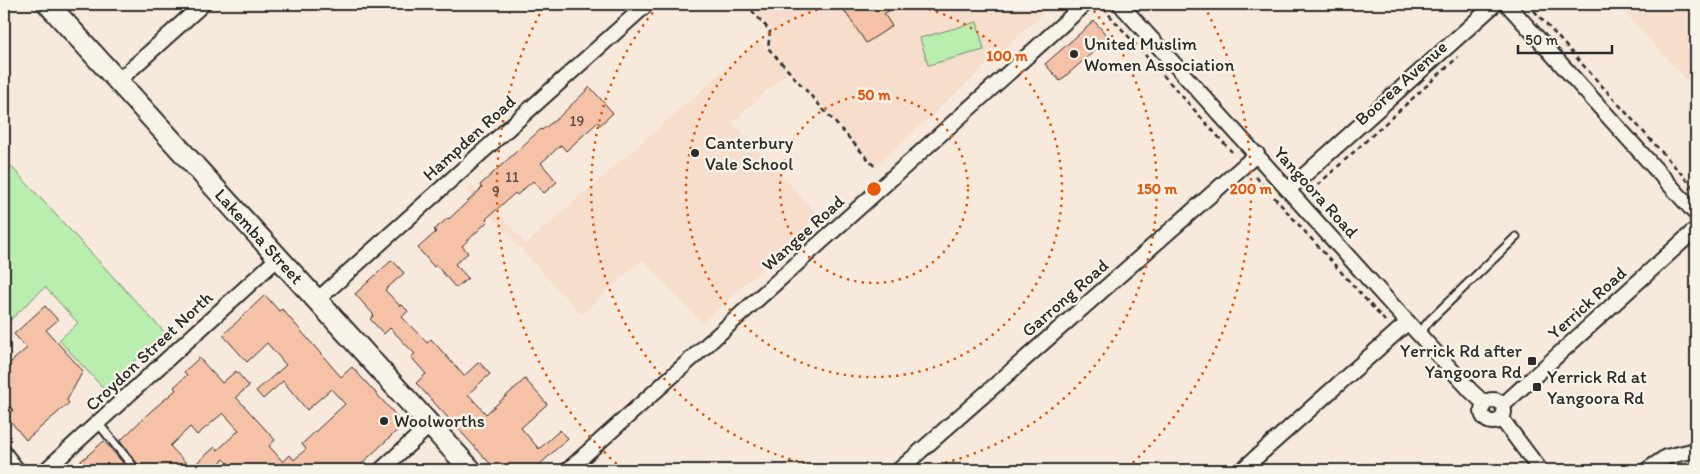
<svg xmlns="http://www.w3.org/2000/svg" width="1700" height="474" viewBox="0 0 1700 474" font-family="Itim,sans-serif">
	<style>
		.built { fill: #f7ddcb }
		.green { fill: #b9eeaf; stroke: #728c6d }
		.building { fill: #f6c2a7; stroke: #2b2b2b; fill-rule: evenodd }
		.lines { fill: none; stroke-linecap: round; stroke-linejoin: round }
		.lane-casing { stroke: #2b2b2b; stroke-width: 11 }
		.street-casing { stroke: #2b2b2b; stroke-width: 18 }
		.secondary-casing { stroke: #2b2b2b; stroke-width: 24 }
		.path { stroke: #2b2b2b; stroke-width: 2.5; stroke-dasharray: 5 4; stroke-linecap: butt }
		.lane { stroke: #f7f3e8; stroke-width: 7 }
		.street { stroke: #f7f3e8; stroke-width: 14 }
		.secondary { stroke: #f7f3e8; stroke-width: 20 }
		.ring { fill: none; stroke: #e8590c; stroke-width: 2.5; stroke-dasharray: 2.5 5 }
		.poi-dot { fill: #2b2b2b; stroke: #f7f3e8; stroke-width: 2 }
		.labels { text-anchor: middle; stroke-width: 5; stroke-linejoin: round; paint-order: stroke }
		.number-label { font-size: 15px; fill: #5e514a }
		.poi-label { font-size: 18px; fill: #2b2b2b; stroke: #f7f3e8; text-anchor: start }
		.street-label { font-size: 18px; fill: #2b2b2b; stroke: #f7f3e8 }
		.centre { fill: #e8590c; stroke: #f7f3e8; stroke-width: 2.5 }
		.ring-label { font-size: 15px; text-anchor: middle; font-weight: bold; fill: #e8590c; stroke: #f7f3e8; stroke-width: 5; stroke-linejoin: round; paint-order: stroke }
	</style>
	<rect width="100%" height="100%" fill="#f7e9db"/>
	<filter id="ink" filterUnits="userSpaceOnUse"><feTurbulence type="fractalNoise" baseFrequency=".02" numOctaves="2"/><feDisplacementMap in="SourceGraphic" scale="10" xChannelSelector="R" yChannelSelector="G"/><feConvolveMatrix kernelMatrix="1 2 1 2 8 2 1 2 1" color-interpolation-filters="sRGB"/></filter>
	<g filter="url(#ink)">
		<path class="built" d="M 748,4 L 1053,4 L 876,166 L 769,47 L 772,31 Z
			M 1618,4 L 1696,4 L 1696,91 Z
			M 759,40 L 788,72 L 732,122 L 819,216 L 702,323 L 643,259 L 581,314 L 466,189 L 472,185 L 526,244 Z"/>
		<path class="green" d="M 977,22 L 984,50 L 928,65 L 920,38 Z
			M 7,162 L 165,333 L 104,389 L 59,340 L 78,323 L 45,287 L 4,326 L 4,165 Z"/>
		<path class="building" d="M 840,4 L 899,4 L 884,14 L 892,26 L 866,43 Z
			M 1094,21 L 1109,38 L 1060,81 L 1045,64 Z
			M 590,87 L 613,113 L 600,125 L 598,122 L 566,151 L 561,145 L 541,163 L 557,182 L 544,193 L 533,181 L 517,195 L 515,193 L 486,219 L 488,221 L 462,246 L 468,253 L 455,264 L 468,278 L 456,288 L 436,265 L 434,267 L 418,248 L 436,232 L 434,230 L 448,218 L 449,219 L 482,188 L 480,185 L 541,129 L 542,130 L 558,118 Z
			M 392,260 L 404,273 L 385,290 L 400,306 L 401,304 L 408,311 L 402,317 L 427,343 L 431,339 L 464,376 L 479,362 L 490,374 L 468,394 L 486,414 L 525,379 L 547,404 L 521,428 L 539,449 L 560,430 L 568,438 L 534,470 L 496,470 L 416,383 L 426,374 L 411,357 L 415,354 L 390,328 L 384,334 L 370,319 L 374,315 L 355,294 Z
			M 265,295 L 279,311 L 282,309 L 341,377 L 352,367 L 404,424 L 355,470 L 235,470 L 224,459 L 212,470 L 141,470 L 140,467 L 120,441 L 151,411 L 176,390 L 174,387 L 187,375 L 184,372 L 199,358 L 222,383 L 236,371 L 249,386 L 236,397 L 275,440 L 269,446 L 283,462 L 290,455 L 294,460 L 306,449 L 302,444 L 345,404 L 331,389 L 307,410 L 283,381 L 263,399 L 256,391 L 286,365 L 267,343 L 247,362 L 223,335 ZM 223,413 L 239,430 L 218,450 L 215,447 L 191,468 L 170,446 L 190,427 L 197,435 Z
			M 45,306 L 58,320 L 46,330 L 83,371 L 67,400 L 69,403 L 26,440 L 6,416 L 13,410 L 4,399 L 4,368 L 27,348 L 14,334 Z
			M 104,441 L 129,470 L 70,470 L 88,455 Z"/>
		<g class="lines">
			<defs>
				<path id="lane" d="M 1419,334 L 1430,320 L 1516,237
					M 98,423 L 136,470"/>
				<path id="street" d="M 1120,4 L 1392,305 L 1471,391 L 1485,404
					M 1507,4 L 1696,214
					M 118,81 L 203,4
					M 1289,189 L 1495,4
					M 316,301 L 647,4
					M1482 411a11 11 0 1 1 22 0a11 11 0 1 1-22 0Z
					M 1503,405 L 1696,229
					M 1501,418 L 1540,470
					M 4,453 L 17,470
					M 46,470 L 277,259
					M 381,470 L 430,425
					M 568,470 L 1085,4
					M 899,470 L 1257,154
					M 1242,470 L 1408,322
					M 1647,470 L 1666,457 L 1696,450"/>
				<g id="secondary">
					<path id="s1" d="M 48,4 L 471,470"/>
				</g>
			</defs>
			<use href="#lane" class="lane-casing"/>
			<use href="#street" class="street-casing"/>
			<use href="#secondary" class="secondary-casing"/>
			<path class="path" d="M 746,4 L 770,31 L 768,48 L 876,168
				M 1528,4 L 1696,190
				M 1103,8 L 1232,152
				M 1256,177 L 1385,321
				M 1311,191 L 1458,57"/>
			<use href="#lane" class="lane"/>
			<use href="#street" class="street"/>
			<use href="#secondary" class="secondary"/>
		</g>
	</g>
	<g class="ring">
		<circle cx="874" cy="189" r="94"/>
		<path d="M907 4A188 188 0 1 1 841 4"/>
		<path d="M842 470A283 283 0 0 1 659 5M1089 5A283 283 0 0 1 906 470"/>
		<path d="M622 469A377 377 0 0 1 544 6M1204 6A377 377 0 0 1 1126 469"/>
	</g>
	<g class="poi-dot">
		<circle cx="1074" cy="54" r="5"/>
		<circle cx="695" cy="153" r="5"/>
		<rect x="1527" y="356" width="10" height="10" rx="2.5"/>
		<rect x="1532" y="382" width="10" height="10" rx="2.5"/>
		<circle cx="384" cy="421" r="5"/>
	</g>
	<g class="labels">
		<g class="number-label">
			<text x="577" y="126">19</text>
			<text x="512" y="182">11</text>
			<text x="496" y="196">9</text>
		</g>
		<g class="poi-label">
			<text x="1084" y="50">United Muslim<tspan x="1084" dy="21">Women Association</tspan></text>
			<text x="705" y="149">Canterbury<tspan x="705" dy="21">Vale School</tspan></text>
			<text x="1522" y="357" text-anchor="end">Yerrick Rd after<tspan x="1522" dy="21">Yangoora Rd</tspan></text>
			<text x="1547" y="383">Yerrick Rd at<tspan x="1547" dy="21">Yangoora Rd</tspan></text>
			<text x="394" y="427">Woolworths</text>
		</g>
		<g class="street-label">
			<text transform="translate(1401 83) rotate(-42)" y="6">Boorea Avenue</text>
			<text transform="translate(469 138) rotate(-42)" y="6">Hampden Road</text>
			<text transform="translate(1316 192) rotate(48)" y="6">Yangoora Road</text>
			<text transform="translate(803 233) rotate(-42)" y="6">Wangee Road</text>
			<text dy="6" stroke="none"><textPath href="#s1" startOffset="314">Lakemba Street</textPath></text>
			<text transform="translate(1065 298) rotate(-41)" y="6">Garrong Road</text>
			<text transform="translate(1587 303) rotate(-42)" y="6">Yerrick Road</text>
			<text transform="translate(149 351) rotate(-43)" y="6">Croydon Street North</text>
		</g>
	</g>
	<circle cx="874" cy="189" r="8" class="centre"/>
	<g class="ring-label">
		<text x="1007" y="61">100 m</text>
		<text x="874" y="100">50 m</text>
		<text x="1157" y="194">150 m</text>
		<text x="1251" y="194">200 m</text>
	</g>
	<rect width="1700" height="474" fill="none" stroke="#f7f3e8" stroke-width="20"/>
	<rect x="10" y="10" width="1680" height="454" fill="none" stroke="#2b2b2b" stroke-width="2" filter="url(#ink)"/>
	<path d="M1518 45v8h94v-8" fill="none" stroke="#2b2b2b" stroke-width="2.5"/>
	<text x="1525" y="45" font-size="15" fill="#2b2b2b" stroke="#f7f3e8" stroke-width="4" paint-order="stroke">50 m</text>
</svg>
